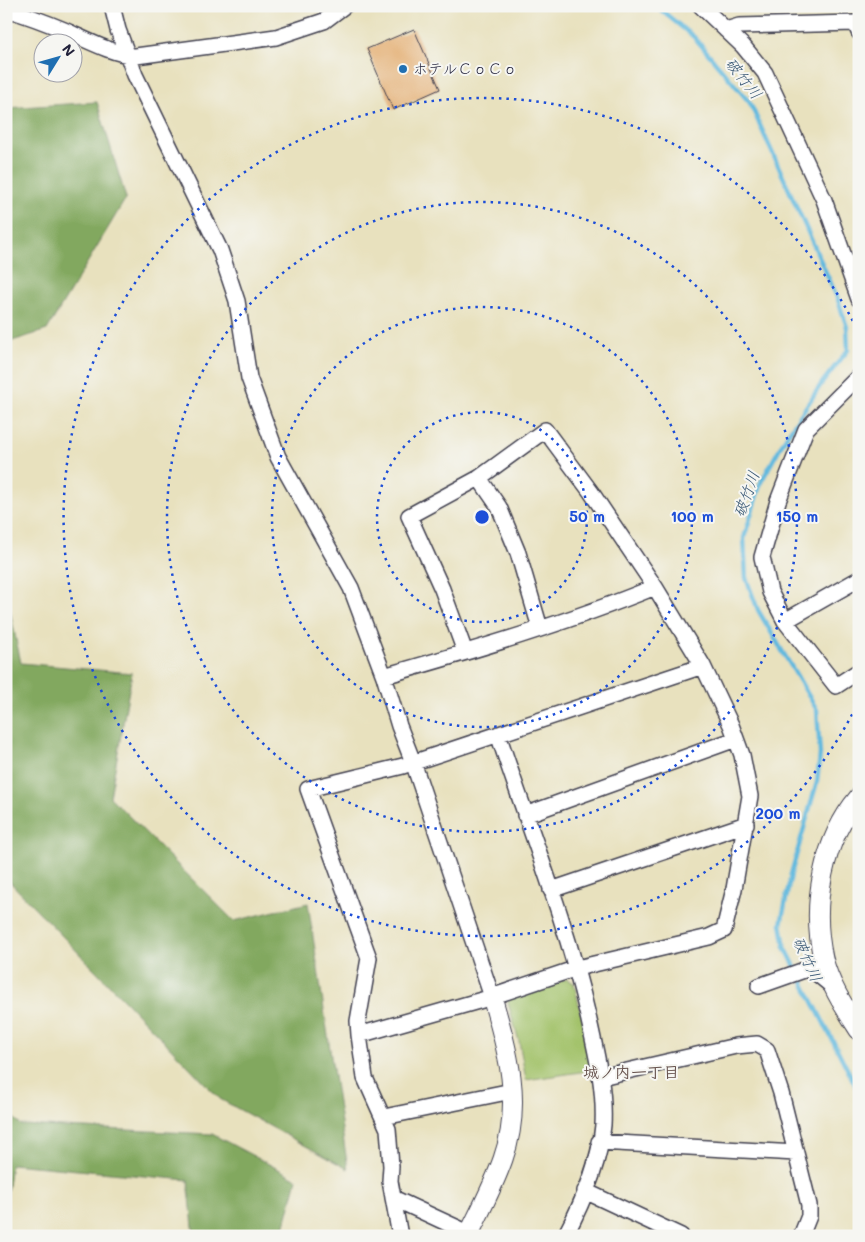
<svg xmlns="http://www.w3.org/2000/svg" width="865" height="1242" viewBox="0 0 865 1242" font-family="Mali,'Klee One',sans-serif">
	<style>
		.green { fill: #a3c26b; stroke: #627253 }
		.forest { fill: #82a85f; stroke: #52654d }
		.lines { fill: none; stroke-linecap: round; stroke-linejoin: round }
		.stream { stroke: #62b9de; stroke-width: 4.5 }
		.building { fill: #e3ac6e }
		.minor-casing { stroke: #403f4f; stroke-width: 18 }
		.tertiary-casing { stroke: #403f4f; stroke-width: 21 }
		.minor { stroke: #fff; stroke-width: 15 }
		.tertiary { stroke: #fff; stroke-width: 19 }
		.ring { fill: none; stroke: #1d4ed8; stroke-width: 2.5; stroke-dasharray: 2.5 5 }
		.poi-dot { fill: #1f6fb2; stroke: #f6f6f2; stroke-width: 2 }
		.labels { text-anchor: middle; stroke-width: 4; stroke-linejoin: round; paint-order: stroke }
		.poi-label { font-size: 15px; fill: #22223b; stroke: #f6f6f2; text-anchor: start }
		.water-label { font-size: 16px; font-style: italic; fill: #385774; stroke: #f6f6f2 }
		.neighbourhood-label { font-size: 16px; font-weight: bold; fill: #66524d; stroke: #f6f6f2 }
		.centre { fill: #1d4ed8; stroke: #f6f6f2; stroke-width: 2.5 }
		.ring-label { font-size: 15px; text-anchor: middle; font-weight: bold; fill: #1d4ed8; stroke: #f6f6f2; stroke-width: 4; stroke-linejoin: round; paint-order: stroke }
	</style>
	<rect width="100%" height="100%" fill="#f6f6f2"/>
	<filter id="ink" filterUnits="userSpaceOnUse"><feTurbulence type="fractalNoise" baseFrequency=".02" numOctaves="2"/><feDisplacementMap in="SourceGraphic" scale="10" xChannelSelector="R" yChannelSelector="G"/><feConvolveMatrix kernelMatrix="1 2 1 2 8 2 1 2 1" color-interpolation-filters="sRGB"/></filter>
	<filter id="wash" filterUnits="userSpaceOnUse"><feTurbulence type="fractalNoise" baseFrequency=".0096" numOctaves="4" result="noise"/><feDisplacementMap in="SourceGraphic" scale="20" xChannelSelector="R" yChannelSelector="G"/><feGaussianBlur stdDeviation="1.12" result="paint"/><feColorMatrix in="noise" values="0 0 0 0 0 0 0 0 0 0 0 0 0 0 0 0 0 1.4 0 .05"/><feComposite in="paint" operator="in"/></filter>
	<g filter="url(#wash)">
		<rect width="100%" height="100%" fill="#e8e1be"/>
		<path class="green" d="M 566,979 L 574,983 L 594,1070 L 526,1080 L 519,1041 L 508,1003 L 509,999 Z"/>
		<path class="forest" d="M 97,102 L 126,198 L 47,330 L 6,343 L 6,108 Z
			M 6,591 L 21,663 L 132,673 L 110,797 L 234,921 L 308,903 L 348,1169 L 220,1099 L 6,878 Z
			M 6,1110 L 21,1125 L 212,1134 L 297,1179 L 282,1236 L 194,1236 L 188,1180 L 11,1164 L 6,1201 Z"/>
		<g class="lines">
			<path class="stream" d="M 656,6 L 695,38 L 750,103 L 837,297 L 847,327 L 848,350 L 822,383 L 787,435 L 761,482 L 744,538 L 746,578 L 758,610 L 817,710 L 820,754 L 817,782 L 791,874 L 781,924 L 785,947 L 859,1092"/>
		</g>
		<g id="blocks">
			<path class="building" d="M 414,29 L 440,89 L 393,110 L 367,49 Z"/>
		</g>
	</g>
	<g filter="url(#ink)">
		<use href="#blocks" fill-opacity="0" stroke="#403f4f" stroke-width="1"/>
		<g class="lines">
			<defs>
				<path id="minor" d="M 112,6 L 118,30 L 135,75 L 220,250 L 237,301 L 249,378 L 278,457 L 351,588 L 384,676 L 399,726 L 413,762 L 492,997
					M 701,6 L 743,46 L 765,73 L 824,200 L 859,299
					M 6,9 C 26,15 45,22 64,30 C 87,40 112,54 136,56 L 276,37 L 324,21 L 344,6
					M 726,30 L 739,26 L 855,23 L 859,32
					M 859,376 L 806,429 L 778,501 L 762,557 L 770,592 L 785,621 L 836,686 L 859,671
					M 479,478 L 499,507 L 518,553 L 540,628
					M 785,621 L 859,579
					M 384,676 C 475,650 567,623 655,587
					M 498,734 C 529,828 566,920 588,1016 C 596,1052 605,1088 603,1125 C 600,1161 582,1204 565,1236
					M 525,815 L 736,739
					M 551,890 L 746,824
					M 759,986 L 810,968 L 832,986
					M 359,1035 L 482,1000 L 577,968 L 709,937 L 724,930 L 734,889 L 750,796 L 742,755 L 731,725 L 703,666 L 655,587 L 591,492 L 545,430 L 479,478 L 409,516 L 442,589 L 465,652
					M 601,1077 L 736,1046 L 757,1044 L 767,1050 L 781,1093 L 809,1205 L 809,1216 L 801,1236
					M 384,1117 L 502,1093 L 513,1093
					M 599,1142 L 796,1153
					M 585,1191 L 681,1236
					M 393,1198 L 475,1236
					M 400,1236 L 390,1181 L 391,1166 L 388,1129 L 365,1078 L 359,1035 L 358,1021 L 369,958 L 308,789 L 403,766 L 703,666"/>
				<path id="tertiary" d="M 859,797 C 823,840 811,904 823,958 C 829,984 845,1008 859,1030
					M 468,1236 C 480,1211 494,1185 503,1159 C 523,1103 508,1051 492,997"/>
			</defs>
			<use href="#minor" class="minor-casing"/>
			<use href="#tertiary" class="tertiary-casing"/>
			<use href="#minor" class="minor"/>
			<use href="#tertiary" class="tertiary"/>
		</g>
	</g>
	<g class="ring">
		<circle cx="482" cy="517" r="105"/>
		<circle cx="482" cy="517" r="210"/>
		<circle cx="482" cy="517" r="315"/>
		<path d="M859 701A419 419 0 1 1 859 333"/>
	</g>
	<circle class="poi-dot" cx="403" cy="69" r="5"/>
	<g class="labels">
		<g class="poi-label">
			<text x="413" y="74">ホテルＣｏＣｏ</text>
		</g>
		<g class="water-label">
			<text transform="translate(744 78) rotate(52)" y="6">破竹川</text>
			<text transform="translate(746 494) rotate(-70)" y="6">破竹川</text>
			<text transform="translate(808 959) rotate(66)" y="6">破竹川</text>
		</g>
		<g class="neighbourhood-label">
			<text x="631" y="1078">城ノ内一丁目</text>
		</g>
	</g>
	<circle cx="482" cy="517" r="8" class="centre"/>
	<g class="ring-label">
		<text x="587" y="522">50 m</text>
		<text x="692" y="522">100 m</text>
		<text x="797" y="522">150 m</text>
		<text x="778" y="819">200 m</text>
	</g>
	<rect width="865" height="1242" fill="none" stroke="#f6f6f2" stroke-width="25"/>
	<g transform="translate(58 58) rotate(53)"><circle r="24" fill="#f6f6f2" stroke="#a1a1a9"/>
	<path d="M0-4L9 19L0 12L-9 19Z" fill="#1f6fb2"/>
	<text y="-8" font-size="14" font-weight="bold" text-anchor="middle" fill="#22223b">N</text>
	</g>
</svg>
